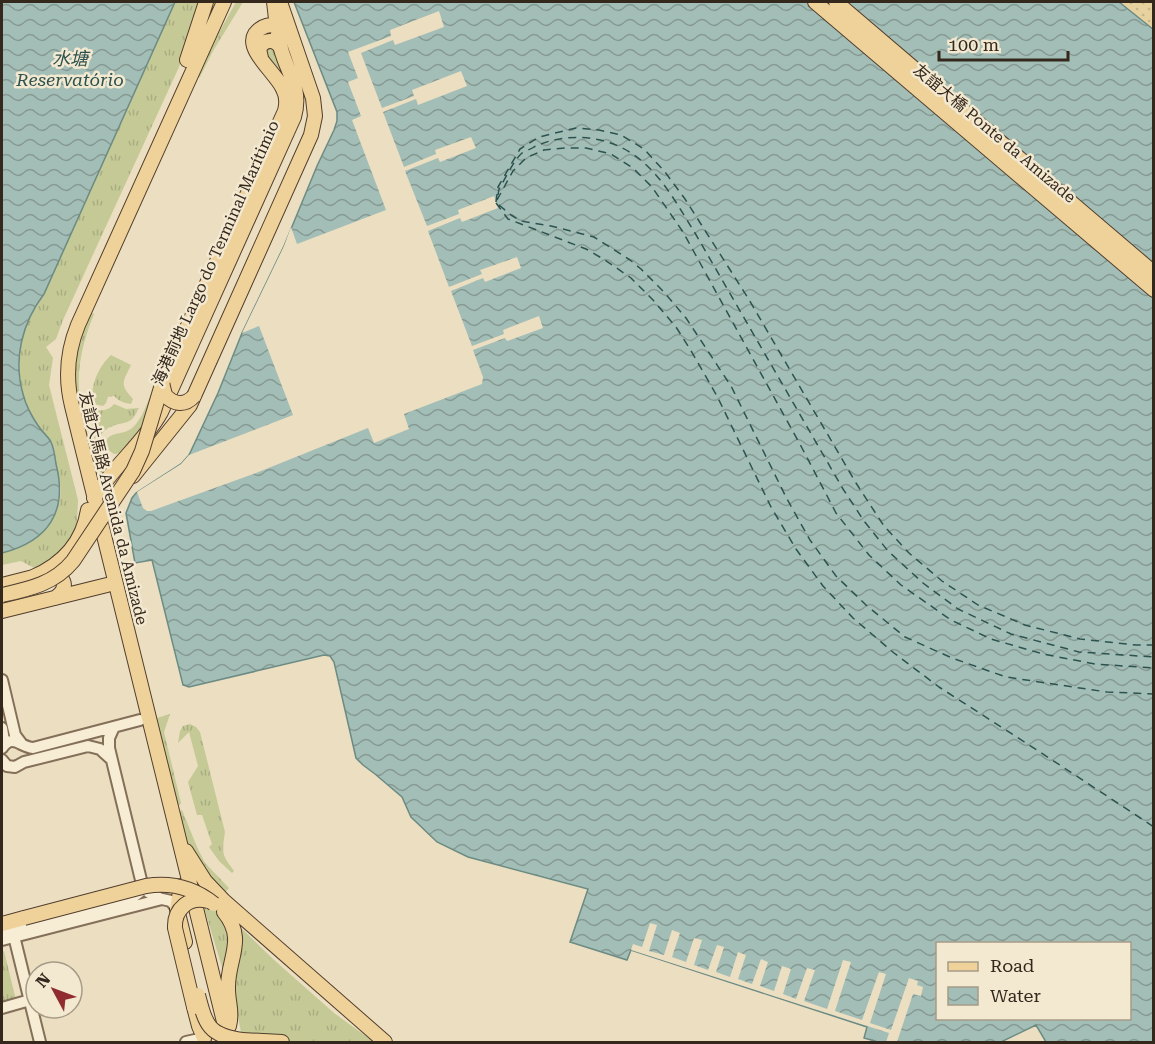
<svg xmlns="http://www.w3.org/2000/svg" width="1155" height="1044" viewBox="0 0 1155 1044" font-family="'Roboto Serif','Noto Sans SC',serif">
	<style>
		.grass { fill: url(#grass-tufts) }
		.sand { fill: url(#sand-dots) }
		.water { fill: url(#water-waves); stroke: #6b8b83; stroke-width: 1.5; fill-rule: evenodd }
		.pier { fill: #ebdec1 }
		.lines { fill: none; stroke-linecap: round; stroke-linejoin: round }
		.ferry { stroke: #2d5350; stroke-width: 1.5; stroke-dasharray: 8 6; stroke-linecap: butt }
		.minor-casing { stroke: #846f59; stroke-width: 14 }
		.major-casing { stroke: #523e2e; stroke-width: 16 }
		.minor { stroke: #f7ecd4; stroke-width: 10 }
		.major { stroke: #eed29a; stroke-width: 14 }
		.major-bridge-casing { stroke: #523e2e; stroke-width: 16; stroke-linecap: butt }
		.major-bridge { stroke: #eed29a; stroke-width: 14 }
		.labels { text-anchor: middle; stroke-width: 5; stroke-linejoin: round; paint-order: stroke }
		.street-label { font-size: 16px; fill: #34281d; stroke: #f3e8d0 }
		.water-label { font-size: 18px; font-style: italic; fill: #2d5350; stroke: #f3e8d0 }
	</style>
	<defs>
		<pattern id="grass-tufts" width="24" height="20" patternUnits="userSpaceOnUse" patternTransform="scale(1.5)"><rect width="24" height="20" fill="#c4c996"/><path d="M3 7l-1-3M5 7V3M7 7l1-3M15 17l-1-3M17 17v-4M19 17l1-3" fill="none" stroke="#a9ad81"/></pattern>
		<pattern id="sand-dots" width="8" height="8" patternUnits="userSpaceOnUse" patternTransform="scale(1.5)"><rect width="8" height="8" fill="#e7d29f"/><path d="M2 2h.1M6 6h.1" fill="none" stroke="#c7b488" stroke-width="1.8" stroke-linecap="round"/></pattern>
		<pattern id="water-waves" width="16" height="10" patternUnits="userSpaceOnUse" patternTransform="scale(1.5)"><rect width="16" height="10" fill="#a3beb6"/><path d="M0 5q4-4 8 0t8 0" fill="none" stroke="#869a93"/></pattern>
	</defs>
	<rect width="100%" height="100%" fill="#ebdec1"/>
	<path class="grass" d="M 175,2 L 203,2 L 179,67 L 63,320 L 56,339 L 46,347 L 53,358 L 49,385 L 78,500 L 77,522 L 71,542 L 40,571 L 21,561 L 2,565 L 2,553 L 21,547 L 57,510 L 60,499 L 61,489 L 51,442 L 39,428 L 30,412 L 23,394 L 20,376 L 19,358 L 22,339 L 27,322 L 36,305 L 44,294 Z
		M 236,2 L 243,2 L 213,51 L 200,77 L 193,79 Z
		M 271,44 L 276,46 C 284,67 295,87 293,110 L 157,409 C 149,422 131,454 114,454 L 107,449 C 103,431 118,436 129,430 C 135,427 138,421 142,415 L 199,287 L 208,291 L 291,110 C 291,100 291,89 285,80 C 278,69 264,62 265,47 Z
		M 85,309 L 94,314 C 74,364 75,393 90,444 L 90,449 L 72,398 L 70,358 Z
		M 111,355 L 131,365 C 123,382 119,384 133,399 L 131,404 C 123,403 119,401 114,396 L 108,397 L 106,403 L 103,406 L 94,404 C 88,388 99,366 111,355 Z
		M 114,404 L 126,409 L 139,408 C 136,413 135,417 131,420 C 125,424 119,423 113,426 C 102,429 95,441 100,452 C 103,458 109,461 115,462 L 101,477 L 92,426 L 92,413 C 99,407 106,414 114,404 Z
		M 170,714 L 164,732 L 181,803 L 180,805 L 177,804 L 157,718 Z
		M 190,724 L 196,727 L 200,732 L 225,832 C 222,853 221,854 234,871 L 232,873 L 219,861 L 209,847 L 212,844 L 202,815 L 197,815 L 188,782 L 198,766 L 189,732 L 178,743 L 180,731 L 183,726 Z
		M 182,810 L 197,847 L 205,863 L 229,888 L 222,896 L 182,839 L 179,812 Z
		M 204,892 L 273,959 L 334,1013 L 374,1042 L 243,1042 L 234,997 L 225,977 L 201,898 Z
		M 4,951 L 16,1000 L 2,1003 L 2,952 Z"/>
	<path class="sand" d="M 1120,2 L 1153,2 L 1153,30 Z"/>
	<path class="water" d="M 2,2 L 175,2 L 44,294 C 22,323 13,359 23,394 C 26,406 32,417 39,427 C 42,432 48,436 51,442 C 54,448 55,457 56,464 C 68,511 49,541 2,553 Z
		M 294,2 L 1119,2 L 1154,30 L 1153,1042 L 1046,1042 L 1036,1025 L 1001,1042 L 878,1042 L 864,1038 L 867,1027 L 631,950 L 627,960 L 570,942 L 588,889 L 468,857 L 437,842 L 411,817 L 402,797 L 375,774 L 363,765 L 356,758 L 334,662 L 330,656 L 324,655 L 189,687 L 183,685 L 152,560 L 135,563 L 126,513 L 132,498 L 136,493 L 181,464 L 189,455 L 218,393 L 242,333 L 284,246 L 317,166 L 334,130 L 337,121 L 337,112 ZM 938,944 L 1130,944 L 1130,1018 L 938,1018 Z"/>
	<path class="pier" d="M 439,11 L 444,27 L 395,45 L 393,40 L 361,53 L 382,108 L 414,96 L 412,90 L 461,71 L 467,86 L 418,105 L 416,99 L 383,112 L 404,167 L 436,154 L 435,150 L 471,137 L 476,148 L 440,162 L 438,158 L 405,171 L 427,226 L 459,214 L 458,210 L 494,196 L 498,208 L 462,222 L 460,218 L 428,231 L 449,287 L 482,274 L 480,270 L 517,257 L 521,268 L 485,282 L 483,278 L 451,291 L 472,346 L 504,334 L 503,330 L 539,316 L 543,328 L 507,341 L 505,338 L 473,350 L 483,377 L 482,384 L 404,414 L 409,429 L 374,443 L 368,428 L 256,473 L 151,511 L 147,511 L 143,508 L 137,492 L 181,464 L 189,455 L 293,415 L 259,326 L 242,333 L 284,246 L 291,227 L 297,244 L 386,210 L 352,120 L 361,116 L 348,82 L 358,78 L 348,52 L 391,36 L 390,30 Z
		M 650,923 L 657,925 L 649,951 L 664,955 L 672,930 L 680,933 L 672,957 L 686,962 L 694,938 L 702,940 L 694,965 L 708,970 L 717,945 L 724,947 L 716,972 L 730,977 L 738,952 L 746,955 L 738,979 L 752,984 L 761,959 L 768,962 L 760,986 L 774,991 L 782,966 L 791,969 L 783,994 L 796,999 L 807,968 L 815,970 L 804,1001 L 827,1009 L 843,960 L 851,962 L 835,1011 L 862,1020 L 879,972 L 886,974 L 870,1023 L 891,1030 L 909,978 L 918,981 L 917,985 L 923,987 L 921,996 L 913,994 L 897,1042 L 886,1042 L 889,1033 L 631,950 L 633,944 L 642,947 Z"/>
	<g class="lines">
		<path class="ferry" d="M 498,195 L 499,189 C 505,179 514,160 522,153 C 525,151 531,149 534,147 C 569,130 614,136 643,162 C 665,181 680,209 695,233 L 843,489 L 864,521 L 888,551 L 923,583 L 958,609 L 1011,634 L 1079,652 L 1154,657
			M 497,200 L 513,171 L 526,158 L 544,150 L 565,148 L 586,148 L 611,154 L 633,168 L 652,187 L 683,232 L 802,448 L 836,513 L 869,555 L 901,585 L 951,620 L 991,639 L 1043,654 L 1095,664 L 1154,668
			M 496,202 L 498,187 L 520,149 L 539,137 L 576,128 L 599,130 L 621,135 L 644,149 L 665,172 L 685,199 L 748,298 L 856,483 L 884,526 L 909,553 L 942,581 L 978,605 L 1025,625 L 1080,639 L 1136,645 L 1154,645
			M 496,203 L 508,219 L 586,249 L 605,260 L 631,278 L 653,300 L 676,327 L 690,349 L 717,396 L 771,507 L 796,549 L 823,586 L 853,618 L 894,653 L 939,687 L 1040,752 L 1154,827
			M 499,205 L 511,215 L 521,221 L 551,226 L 594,237 L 630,260 L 641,269 L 663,291 L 686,318 L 731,386 L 787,499 L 810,540 L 836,576 L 866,605 L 905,637 L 952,658 L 1006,677 L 1107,692 L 1154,694"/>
		<defs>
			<path id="minor" d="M 2,680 L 15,735 L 21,743
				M 114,727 L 109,738 L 109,748 L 141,880 L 148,892 L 161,899
				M 2,728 L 4,741 L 2,747
				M 2,748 C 13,733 20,747 33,748 L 140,720
				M 2,760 L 7,766 L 15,767 L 24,762 L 88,746 L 100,749 L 110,758
				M 2,932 L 132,898 L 140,892 L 141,883
				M 13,932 L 40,1042
				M 2,940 L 162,899 L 171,901 L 177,909
				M 2,1008 L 30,1000
				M 186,1042 L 204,1038 L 205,1042"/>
			<path id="major" d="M 224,2 L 78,325 C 67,352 65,378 72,406 L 229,1042
				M 815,2 L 1154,290
				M 836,2 L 1154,273
				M 261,58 L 259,49 C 264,39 275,38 281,48
				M 187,60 L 206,2
				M 163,381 L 285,111 C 287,103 287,96 283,89 C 277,74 245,50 255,34 C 258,30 262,27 266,26 C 273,24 278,26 284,30
				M 133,476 L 190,405 L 311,135 L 315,116 L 313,98 L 280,2
				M 94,498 C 113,466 143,444 161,412 L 294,117 C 302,89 288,74 281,49 C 277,34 276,17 274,2
				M 33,577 C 63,564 83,542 88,510
				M 2,585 L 49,573 C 66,575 69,589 55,598
				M 2,611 L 107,585
				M 186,851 L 205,881 L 224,901 L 385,1042
				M 181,886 L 177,909 L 185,942
				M 224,912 C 247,940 227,959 228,989 C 228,1003 233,1012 229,1026
				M 2,924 L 24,918
				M 194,1007 L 199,1026 L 204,1038
				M 242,1040 L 282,1042"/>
		</defs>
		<use href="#minor" class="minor-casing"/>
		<use href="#major" class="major-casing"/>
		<use href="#minor" class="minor"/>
		<use href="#major" class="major"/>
		<defs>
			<path id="major-bridge" d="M 162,383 L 165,395 C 174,405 185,406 194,396
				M 2,595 C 29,589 54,584 73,561 L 133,471 L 142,451 L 163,381
				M 24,918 L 146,886 C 171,882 194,888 214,904
				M 198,995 C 206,1026 209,1035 242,1040
				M 194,1007 L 175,928 C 174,909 189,896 208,901"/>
		</defs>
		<use href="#major-bridge" class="major-bridge-casing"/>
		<use href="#major-bridge" class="major-bridge"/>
	</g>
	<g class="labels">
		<g class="street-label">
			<text transform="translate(995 133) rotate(40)" y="6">友誼大橋 Ponte da Amizade</text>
			<text transform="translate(215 253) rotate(-66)" y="6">海港前地 Largo do Terminal Marítimio</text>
			<text transform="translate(114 508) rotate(76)" y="6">友誼大馬路 Avenida da Amizade</text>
		</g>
		<g class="water-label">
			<text x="70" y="65">水塘<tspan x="70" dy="21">Reservatório</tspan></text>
		</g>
	</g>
	<rect width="1155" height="1044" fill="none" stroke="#34281d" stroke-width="6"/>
	<rect x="936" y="942" width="195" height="78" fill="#f3e8d0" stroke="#a79b88" stroke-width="1.5"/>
	<rect x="948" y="962" width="30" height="9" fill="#eed29a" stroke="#a79b88" stroke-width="1.5"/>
	<text x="990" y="972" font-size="18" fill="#34281d">Road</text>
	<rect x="948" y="987" width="30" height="18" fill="url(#water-waves)" stroke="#a79b88" stroke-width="1.5"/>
	<text x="990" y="1002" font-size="18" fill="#34281d">Water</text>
	<g transform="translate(54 990) rotate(311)"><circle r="28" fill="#f3e8d0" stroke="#a79b88" stroke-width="1.5"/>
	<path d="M0-4.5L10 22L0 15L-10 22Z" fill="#902c2f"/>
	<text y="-9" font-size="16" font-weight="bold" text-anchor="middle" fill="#34281d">N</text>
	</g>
	<path d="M939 51v9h129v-9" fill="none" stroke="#34281d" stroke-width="3"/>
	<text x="948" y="51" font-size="18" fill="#34281d" stroke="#f3e8d0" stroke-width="4.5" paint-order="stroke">100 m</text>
</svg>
